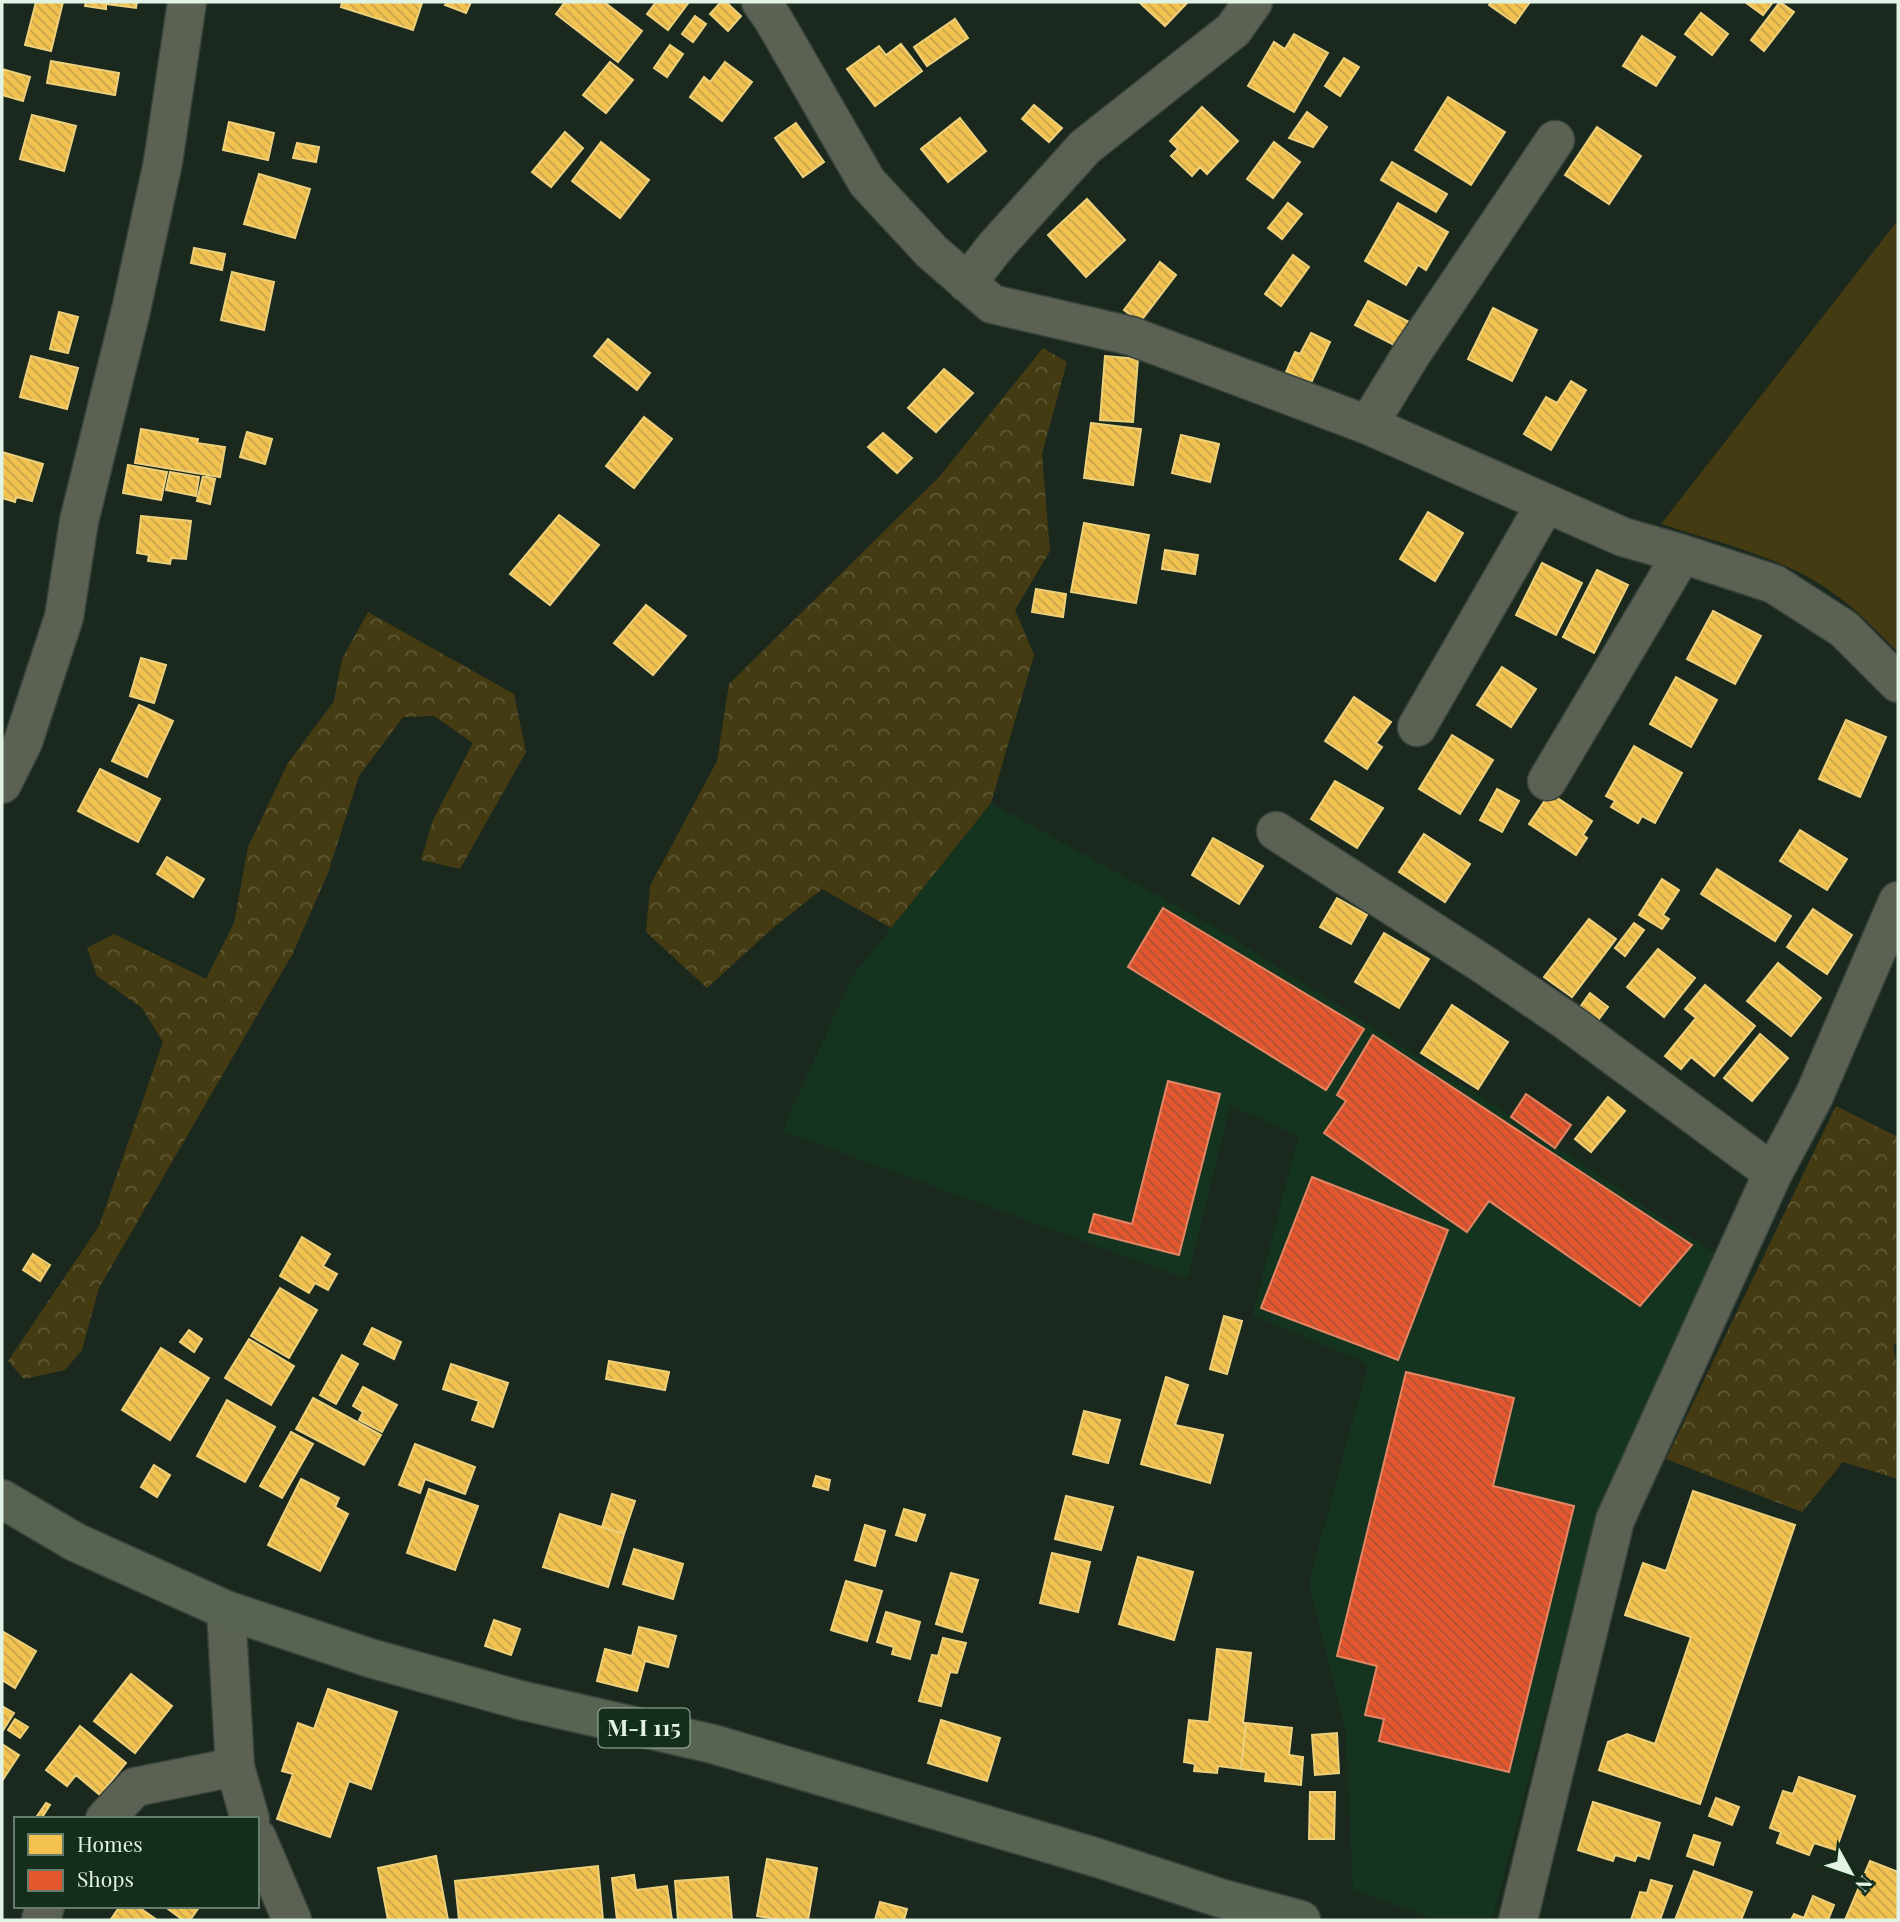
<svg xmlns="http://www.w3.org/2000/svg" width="1900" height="1922" viewBox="0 0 1900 1922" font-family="'Playfair Display',serif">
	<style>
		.built { fill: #15341f }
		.forest { fill: url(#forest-crowns) }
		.pitch { fill: #443b13 }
		.homes { fill: url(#homes-back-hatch); stroke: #edd07b; stroke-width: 2 }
		.shops { fill: url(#shops-back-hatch); stroke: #e38665; stroke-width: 2 }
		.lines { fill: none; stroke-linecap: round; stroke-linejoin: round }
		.minor-casing { stroke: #37433b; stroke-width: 41 }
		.major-casing { stroke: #37433b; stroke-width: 41 }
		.minor { stroke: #5b6254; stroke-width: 38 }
		.major { stroke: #596351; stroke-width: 38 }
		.labels { text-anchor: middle; stroke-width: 7; stroke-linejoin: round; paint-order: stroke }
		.shield { fill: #142e1c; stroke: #a4b7a9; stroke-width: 2 }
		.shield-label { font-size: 23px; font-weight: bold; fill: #e2f2e5 }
	</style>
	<defs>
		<pattern id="forest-crowns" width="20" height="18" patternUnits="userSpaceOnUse" patternTransform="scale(1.75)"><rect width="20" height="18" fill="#443b13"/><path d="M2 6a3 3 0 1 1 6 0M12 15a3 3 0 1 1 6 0" fill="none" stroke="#5f5835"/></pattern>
		<pattern id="homes-back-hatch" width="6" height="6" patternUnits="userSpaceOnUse" patternTransform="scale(1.75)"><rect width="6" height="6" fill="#f2c14e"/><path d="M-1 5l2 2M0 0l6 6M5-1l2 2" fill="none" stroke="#c6a34c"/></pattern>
		<pattern id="shops-back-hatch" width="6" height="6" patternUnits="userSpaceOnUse" patternTransform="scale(1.75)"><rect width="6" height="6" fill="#e4572e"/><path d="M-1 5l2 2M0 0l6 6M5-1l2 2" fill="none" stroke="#ac5236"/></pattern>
	</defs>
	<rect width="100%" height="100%" fill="#1a281e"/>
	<path class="built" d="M 991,803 L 1220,930 L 1488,1101 L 1716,1254 L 1590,1542 L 1492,1920 L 1437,1920 L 1353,1890 L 1346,1733 L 1309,1583 L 1368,1364 L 1253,1315 L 1298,1136 L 1230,1105 L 1187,1279 L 782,1131 L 852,977 Z"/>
	<path class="forest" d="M 1043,348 L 1067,362 L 1042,454 L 1050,551 L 1015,610 L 1034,655 L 991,803 L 891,928 L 822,889 L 773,928 L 707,988 L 646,932 L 650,886 L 717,761 L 729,684 L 940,476 Z
		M 368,612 L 514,694 L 526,752 L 460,869 L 421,860 L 433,820 L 473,743 L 434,716 L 403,717 L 359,776 L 328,873 L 292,955 L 99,1288 L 82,1350 L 65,1370 L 24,1379 L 8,1361 L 99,1226 L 163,1042 L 142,1008 L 97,976 L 87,948 L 114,934 L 206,979 L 234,923 L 248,847 L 288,763 L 334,701 L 342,659 Z
		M 1836,1106 L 1898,1137 L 1898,1341 L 1893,1346 L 1898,1371 L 1898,1479 L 1843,1462 L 1802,1512 L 1666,1459 Z"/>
	<path class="pitch" d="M 1898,220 L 1898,652 C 1875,629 1853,606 1826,588 C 1781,557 1713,541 1661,524 Z"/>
	<path class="homes" d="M 36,2 L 63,2 L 51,51 L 25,45 Z
		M 86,2 L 137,2 L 136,8 L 106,4 L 106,9 L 85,6 Z
		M 342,2 L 416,2 L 422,3 L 413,30 L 341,7 Z
		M 447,2 L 471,2 L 466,13 L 445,5 Z
		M 565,2 L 604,2 L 642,31 L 618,62 L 556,14 Z
		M 656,2 L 689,2 L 668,30 L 647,14 Z
		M 721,2 L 726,2 L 741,16 L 728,31 L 710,14 Z
		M 1139,2 L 1188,2 L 1165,26 Z
		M 1491,2 L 1530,2 L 1515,23 L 1489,5 Z
		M 1745,2 L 1773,2 L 1763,15 Z
		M 1780,2 L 1794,12 L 1764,51 L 1751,40 Z
		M 1701,13 L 1728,34 L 1712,55 L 1685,34 Z
		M 695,16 L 706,24 L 693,42 L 682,34 Z
		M 955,19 L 968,38 L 927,66 L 914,47 Z
		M 1294,34 L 1328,53 L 1294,112 L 1248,86 L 1274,42 L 1285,49 Z
		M 1642,36 L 1675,57 L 1656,86 L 1623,66 Z
		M 901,44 L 922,71 L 875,106 L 847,69 L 879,46 L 886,55 Z
		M 670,45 L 683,54 L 667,77 L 654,68 Z
		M 1344,58 L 1359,67 L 1340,96 L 1325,86 Z
		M 51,61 L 119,73 L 115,95 L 47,83 Z
		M 610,62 L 633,80 L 606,113 L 583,95 Z
		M 725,62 L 752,82 L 722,121 L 690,97 L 704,77 L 710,82 Z
		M 2,69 L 30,77 L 23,101 L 2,95 Z
		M 1448,97 L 1505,132 L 1471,185 L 1415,150 Z
		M 1034,105 L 1062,128 L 1049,142 L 1022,119 Z
		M 1202,107 L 1238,141 L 1207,174 L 1200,167 L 1192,176 L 1171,156 L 1178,149 L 1170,141 Z
		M 1307,112 L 1327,127 L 1313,147 L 1289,138 Z
		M 32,115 L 76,126 L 64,171 L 20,159 Z
		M 960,118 L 986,151 L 948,182 L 921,149 Z
		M 229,122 L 274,133 L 268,160 L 223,150 Z
		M 796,123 L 824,162 L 803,177 L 775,138 Z
		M 1597,127 L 1641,156 L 1609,204 L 1565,175 Z
		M 565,132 L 583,148 L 551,187 L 532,172 Z
		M 601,142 L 649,180 L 620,218 L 572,181 Z
		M 1274,142 L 1300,162 L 1273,198 L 1247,179 Z
		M 297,143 L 319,147 L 316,162 L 293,158 Z
		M 1392,162 L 1447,194 L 1436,212 L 1381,180 Z
		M 259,174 L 310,189 L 295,238 L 244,224 Z
		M 1087,199 L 1125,240 L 1086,277 L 1048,235 Z
		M 1288,203 L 1302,214 L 1282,239 L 1268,228 Z
		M 1398,203 L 1448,232 L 1426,270 L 1418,265 L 1406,285 L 1365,261 Z
		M 194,248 L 225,254 L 222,270 L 191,263 Z
		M 1293,255 L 1309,267 L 1281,306 L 1265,294 Z
		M 1160,262 L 1176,275 L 1140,322 L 1124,310 Z
		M 232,272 L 274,282 L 264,330 L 221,320 Z
		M 1368,301 L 1411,323 L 1398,347 L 1355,325 Z
		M 1493,308 L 1537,330 L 1512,381 L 1468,359 Z
		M 59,312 L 78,317 L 68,353 L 50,349 Z
		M 1311,333 L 1330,342 L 1311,383 L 1286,372 L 1295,352 L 1300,354 Z
		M 608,339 L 650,373 L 637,390 L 594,356 Z
		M 31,356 L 78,368 L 67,409 L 20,397 Z
		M 1105,356 L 1138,359 L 1133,422 L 1100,420 Z
		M 944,369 L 973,393 L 936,432 L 908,408 Z
		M 1571,381 L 1586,390 L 1551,450 L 1524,434 L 1546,397 L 1557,403 Z
		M 644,417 L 672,439 L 634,488 L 606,466 Z
		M 1091,423 L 1141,429 L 1133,485 L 1084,478 Z
		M 141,429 L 198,439 L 197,443 L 225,447 L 220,477 L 135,463 Z
		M 247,432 L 272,439 L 265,464 L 240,457 Z
		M 883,433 L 912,458 L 897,473 L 868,447 Z
		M 1181,435 L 1219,444 L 1210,482 L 1172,473 Z
		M 2,452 L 43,464 L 32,501 L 16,497 L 15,502 L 2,498 Z
		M 128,465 L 167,472 L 161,500 L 123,493 Z
		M 170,472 L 199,477 L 196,496 L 166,490 Z
		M 203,476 L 215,479 L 210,504 L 197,501 Z
		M 1428,512 L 1463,533 L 1435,581 L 1400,559 Z
		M 559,515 L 599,545 L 550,605 L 510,574 Z
		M 141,516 L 191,521 L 186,559 L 171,558 L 170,564 L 148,561 L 149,555 L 137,553 Z
		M 1084,523 L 1149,535 L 1136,603 L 1071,592 Z
		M 1165,550 L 1198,555 L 1195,574 L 1162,569 Z
		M 1542,563 L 1582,583 L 1556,635 L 1516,615 Z
		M 1597,570 L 1628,585 L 1594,653 L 1563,637 Z
		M 1036,589 L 1066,594 L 1063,617 L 1032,612 Z
		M 646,605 L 686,636 L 653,675 L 614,643 Z
		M 1713,611 L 1761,636 L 1735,684 L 1687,659 Z
		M 141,658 L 166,665 L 154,703 L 130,696 Z
		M 1502,667 L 1536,689 L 1511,727 L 1477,705 Z
		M 1676,677 L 1717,700 L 1691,747 L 1650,724 Z
		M 1354,697 L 1391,722 L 1376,743 L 1382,747 L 1367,769 L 1325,741 Z
		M 139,705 L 173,721 L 147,777 L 112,761 Z
		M 1846,720 L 1886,737 L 1860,797 L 1819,779 Z
		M 1452,735 L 1493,760 L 1460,814 L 1419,789 Z
		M 1634,746 L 1682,773 L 1655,823 L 1642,816 L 1638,823 L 1611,807 L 1615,801 L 1606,796 Z
		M 100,769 L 160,799 L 138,842 L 78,811 Z
		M 1335,781 L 1383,808 L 1357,848 L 1311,819 Z
		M 1497,789 L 1519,801 L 1502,832 L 1480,820 Z
		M 1550,793 L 1592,821 L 1583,835 L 1587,838 L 1576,855 L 1529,824 Z
		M 1800,830 L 1847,859 L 1827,890 L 1780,861 Z
		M 1424,834 L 1470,864 L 1445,902 L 1399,872 Z
		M 1213,838 L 1263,866 L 1239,904 L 1192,875 Z
		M 167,857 L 204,879 L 193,897 L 157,874 Z
		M 1717,869 L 1791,916 L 1775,941 L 1701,894 Z
		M 1662,879 L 1679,890 L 1663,915 L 1669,919 L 1662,929 L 1639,915 Z
		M 1337,898 L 1367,915 L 1351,944 L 1320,927 Z
		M 1813,909 L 1852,935 L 1827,974 L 1787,947 Z
		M 1589,919 L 1616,939 L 1572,997 L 1544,977 Z
		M 1634,923 L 1644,930 L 1625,956 L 1615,948 Z
		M 1384,933 L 1429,959 L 1399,1008 L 1355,982 Z
		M 1658,949 L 1695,978 L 1664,1017 L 1627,987 Z
		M 1778,963 L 1821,998 L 1791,1036 L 1747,1001 Z
		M 1705,985 L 1755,1026 L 1714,1076 L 1691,1057 L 1681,1069 L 1665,1056 L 1696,1018 L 1685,1009 Z
		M 1590,993 L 1608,1007 L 1596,1023 L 1578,1010 Z
		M 1452,1005 L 1508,1042 L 1478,1089 L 1421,1053 Z
		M 1760,1034 L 1788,1058 L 1752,1101 L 1724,1078 Z
		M 1608,1097 L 1625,1111 L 1591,1152 L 1575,1139 Z
		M 302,1237 L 330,1254 L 323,1266 L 337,1274 L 328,1290 L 315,1283 L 309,1293 L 280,1276 Z
		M 33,1254 L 50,1265 L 40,1281 L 23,1270 Z
		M 280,1288 L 317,1310 L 289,1358 L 251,1336 Z
		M 1224,1316 L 1242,1321 L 1227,1374 L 1210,1369 Z
		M 372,1328 L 401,1342 L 394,1359 L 364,1344 Z
		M 189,1330 L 202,1339 L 194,1352 L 180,1342 Z
		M 249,1339 L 294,1366 L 271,1405 L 225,1378 Z
		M 161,1348 L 209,1378 L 170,1440 L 122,1410 Z
		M 342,1355 L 358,1364 L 336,1404 L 320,1395 Z
		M 609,1361 L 669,1372 L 665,1390 L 606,1379 Z
		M 451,1364 L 508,1383 L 493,1427 L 472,1420 L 479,1401 L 443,1389 Z
		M 1166,1377 L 1188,1385 L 1175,1425 L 1223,1435 L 1210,1483 L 1141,1464 Z
		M 363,1387 L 397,1405 L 382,1432 L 359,1420 L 363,1412 L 353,1406 Z
		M 313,1398 L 381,1435 L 364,1465 L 296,1429 Z
		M 227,1400 L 275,1427 L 245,1482 L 197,1456 Z
		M 1084,1411 L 1120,1420 L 1108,1463 L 1073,1454 Z
		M 291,1432 L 313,1444 L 282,1498 L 260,1486 Z
		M 415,1444 L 475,1467 L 465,1494 L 425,1479 L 420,1493 L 399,1485 Z
		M 154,1465 L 170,1475 L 157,1497 L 141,1487 Z
		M 816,1476 L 830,1480 L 828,1490 L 813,1486 Z
		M 301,1479 L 339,1498 L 335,1507 L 348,1514 L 320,1571 L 268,1545 Z
		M 429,1489 L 478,1506 L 455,1570 L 407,1553 Z
		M 1693,1491 L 1795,1525 L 1700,1804 L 1599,1770 L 1608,1742 L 1627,1734 L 1655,1744 L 1691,1637 L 1625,1615 L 1643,1563 L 1666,1571 Z
		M 612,1494 L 635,1501 L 624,1534 L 602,1527 Z
		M 1066,1496 L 1113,1507 L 1101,1550 L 1055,1539 Z
		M 904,1509 L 925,1515 L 916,1541 L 896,1535 Z
		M 560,1514 L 624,1534 L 608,1587 L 543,1567 Z
		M 865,1525 L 885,1531 L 875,1566 L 855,1560 Z
		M 634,1549 L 683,1564 L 673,1599 L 623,1584 Z
		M 1052,1553 L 1090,1562 L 1078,1612 L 1040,1603 Z
		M 1138,1557 L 1193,1572 L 1174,1640 L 1119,1624 Z
		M 951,1573 L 978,1580 L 962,1632 L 936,1624 Z
		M 846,1581 L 882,1591 L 867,1641 L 831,1630 Z
		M 886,1612 L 920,1622 L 910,1659 L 892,1654 L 894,1647 L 877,1642 Z
		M 494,1620 L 520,1629 L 511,1655 L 485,1646 Z
		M 639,1627 L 676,1636 L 668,1667 L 645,1661 L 637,1691 L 597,1681 L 605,1649 L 632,1656 Z
		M 2,1631 L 36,1651 L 15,1688 L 2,1680 Z
		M 943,1638 L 966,1643 L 957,1673 L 950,1672 L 941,1706 L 919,1701 L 932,1655 L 938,1656 Z
		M 1217,1649 L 1251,1653 L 1243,1723 L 1246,1723 L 1241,1769 L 1218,1766 L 1217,1773 L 1194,1771 L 1195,1764 L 1184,1762 L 1189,1720 L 1209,1722 Z
		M 131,1674 L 172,1706 L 135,1753 L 94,1721 Z
		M 328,1689 L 397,1712 L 371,1789 L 349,1781 L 330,1837 L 277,1819 L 293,1774 L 282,1771 L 298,1723 L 314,1729 Z
		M 2,1706 L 14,1713 L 2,1732 Z
		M 15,1719 L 28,1727 L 20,1738 L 8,1730 Z
		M 941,1720 L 1000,1738 L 987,1781 L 928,1763 Z
		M 1246,1723 L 1292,1728 L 1289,1755 L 1303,1757 L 1301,1785 L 1265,1781 L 1266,1772 L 1241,1769 Z
		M 80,1726 L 126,1763 L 100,1795 L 76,1775 L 67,1786 L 46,1770 Z
		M 1337,1733 L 1339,1773 L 1315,1775 L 1312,1735 Z
		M 2,1744 L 19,1755 L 2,1781 Z
		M 1799,1777 L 1855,1796 L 1836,1850 L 1814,1843 L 1809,1855 L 1777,1843 L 1781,1832 L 1770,1828 L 1783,1791 L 1793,1794 Z
		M 1310,1792 L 1335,1792 L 1334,1839 L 1309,1839 Z
		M 1716,1798 L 1739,1807 L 1732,1825 L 1709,1816 Z
		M 1593,1802 L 1660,1823 L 1649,1859 L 1637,1855 L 1635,1861 L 1615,1855 L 1613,1861 L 1578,1850 Z
		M 46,1803 L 50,1805 L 41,1819 L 35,1819 Z
		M 1694,1835 L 1720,1843 L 1713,1865 L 1687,1856 Z
		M 436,1856 L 448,1920 L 388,1920 L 378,1868 Z
		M 767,1859 L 817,1868 L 808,1920 L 782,1920 L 757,1916 Z
		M 1870,1861 L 1898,1872 L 1898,1920 L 1845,1920 Z
		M 598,1866 L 603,1920 L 459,1920 L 455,1881 Z
		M 1694,1871 L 1752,1892 L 1741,1920 L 1675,1920 Z
		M 634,1875 L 636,1890 L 667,1886 L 672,1920 L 617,1920 L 612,1878 Z
		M 728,1877 L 732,1920 L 678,1920 L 675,1881 Z
		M 1651,1880 L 1672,1886 L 1660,1920 L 1631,1920 L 1640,1892 L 1647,1893 Z
		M 1813,1896 L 1834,1905 L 1828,1920 L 1791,1920 L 1794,1914 L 1804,1918 Z
		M 880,1902 L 907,1909 L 904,1920 L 875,1920 Z
		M 120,1906 L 137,1906 L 157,1920 L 113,1920 L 111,1919 Z
		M 164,1906 L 200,1906 L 190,1920 L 183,1920 Z"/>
	<path class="shops" d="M 1163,908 L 1364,1029 L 1326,1090 L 1128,967 Z
		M 1373,1035 L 1692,1245 L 1640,1306 L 1489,1201 L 1467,1232 L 1324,1133 L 1346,1101 L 1337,1095 Z
		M 1168,1081 L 1220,1094 L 1179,1255 L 1089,1232 L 1094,1214 L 1132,1224 Z
		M 1526,1094 L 1571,1125 L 1555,1148 L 1511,1117 Z
		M 1312,1177 L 1448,1230 L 1398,1360 L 1261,1308 Z
		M 1406,1372 L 1514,1398 L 1493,1486 L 1574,1506 L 1509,1772 L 1379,1741 L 1384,1719 L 1365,1715 L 1377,1666 L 1337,1656 Z"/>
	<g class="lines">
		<defs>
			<path id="minor" d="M 761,2 L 773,19 L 867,182 L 931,251 L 992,304 L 1131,336 L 1368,425 L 1623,537 L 1682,554 L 1774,584 L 1844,629 L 1898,683
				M 967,283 L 995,247 L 1085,147 L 1233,30 L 1253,2
				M 1368,425 L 1410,356 L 1555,140
				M 1417,727 L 1546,503
				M 1547,781 L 1682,554
				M 2,784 L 23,742 L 64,617 L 79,521 L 131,310 L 163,162 L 187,2
				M 1276,831 L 1483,964 L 1564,1019 L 1773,1173
				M 226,1610 L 235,1767 L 250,1819
				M 105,1819 L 135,1787 L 235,1767
				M 257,1838 L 292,1920
				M 41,1920 L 45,1906
				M 1518,1920 L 1615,1520 L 1773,1173 L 1814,1096 L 1898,901"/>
			<path id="major" d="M 2,1499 L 75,1542 L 226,1610 L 370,1658 L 520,1700 L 713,1744 L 1098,1858 L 1220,1898 L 1301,1920"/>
		</defs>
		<use href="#minor" class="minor-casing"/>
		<use href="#major" class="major-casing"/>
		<use href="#minor" class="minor"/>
		<use href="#major" class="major"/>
	</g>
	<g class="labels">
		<rect class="shield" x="598.5" y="1708.5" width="91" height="39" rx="5"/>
		<g class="shield-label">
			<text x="644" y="1736">M-I 115</text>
		</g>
	</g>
	<rect width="1900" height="1922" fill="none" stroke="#e2f2e5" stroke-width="7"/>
	<rect x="14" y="1817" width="245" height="91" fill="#142e1c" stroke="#667c6c" stroke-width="2"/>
	<rect x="28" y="1834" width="35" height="21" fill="#f2c14e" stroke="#667c6c" stroke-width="2"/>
	<text x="77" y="1852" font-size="21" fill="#e2f2e5">Homes</text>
	<rect x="28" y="1870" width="35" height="21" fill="#e4572e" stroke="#667c6c" stroke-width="2"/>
	<text x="77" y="1887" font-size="21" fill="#e2f2e5">Shops</text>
	<g transform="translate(1851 1873) rotate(130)" stroke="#142e1c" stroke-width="5" paint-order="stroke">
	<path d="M0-5L12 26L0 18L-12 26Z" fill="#e2f2e5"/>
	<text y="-10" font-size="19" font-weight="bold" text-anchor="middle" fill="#e2f2e5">N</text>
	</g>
</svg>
